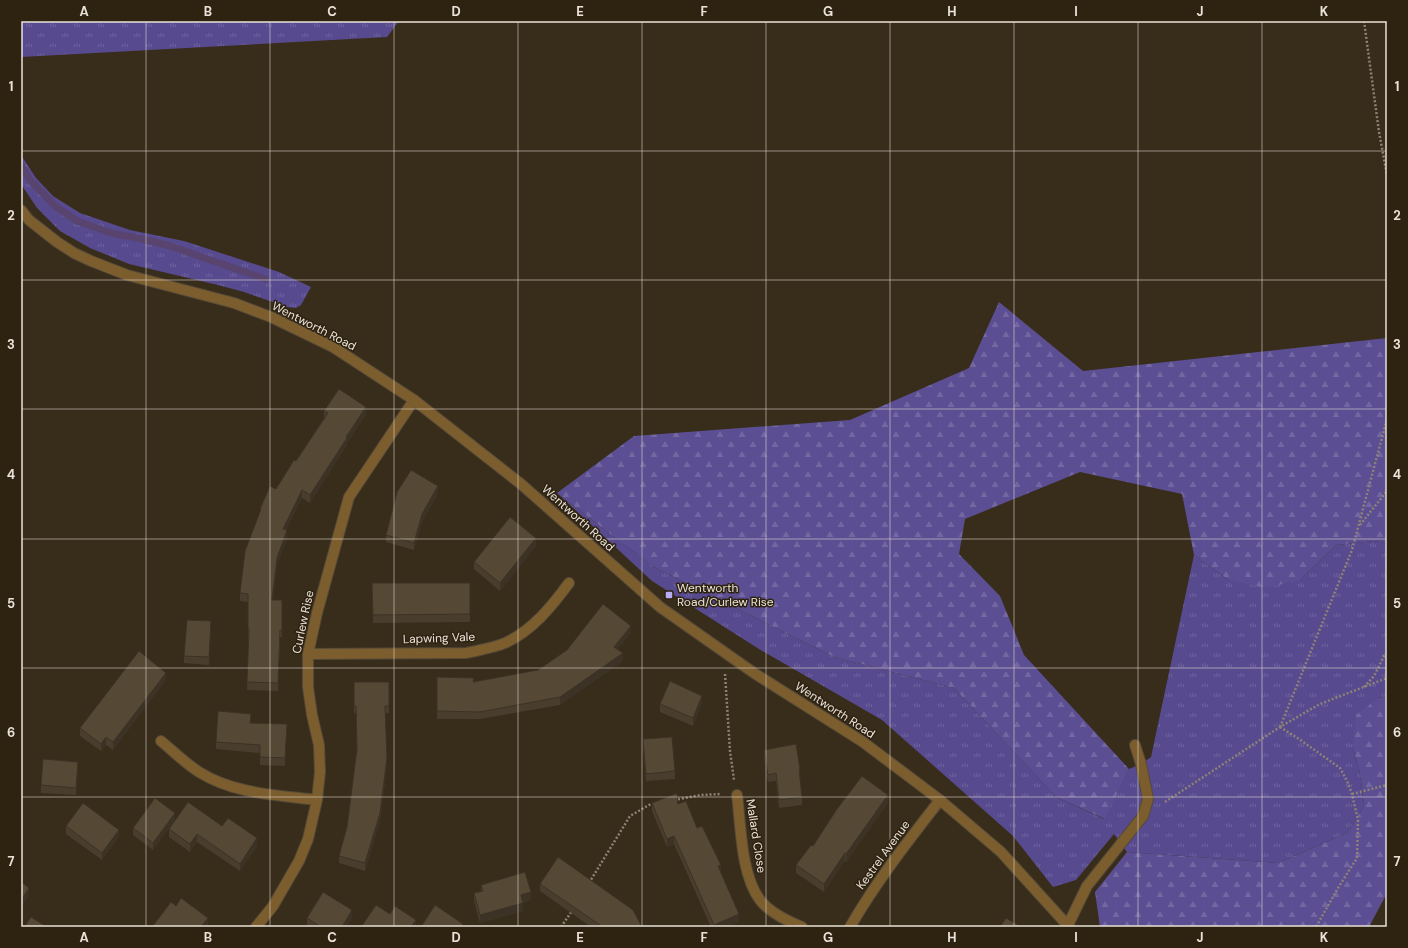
<svg xmlns="http://www.w3.org/2000/svg" width="1408" height="948" viewBox="0 0 1408 948" font-family="'DM Sans',sans-serif">
	<style>
		.grass { fill: url(#grass-tufts) }
		.forest { fill: url(#forest-firs) }
		.lines { fill: none; stroke-linecap: round; stroke-linejoin: round }
		.stream { stroke: #58446e; stroke-width: 7 }
		.service-casing { stroke: #544939; stroke-width: 12 }
		.minor-casing { stroke: #544939; stroke-width: 12 }
		.tertiary-casing { stroke: #544939; stroke-width: 12 }
		.path { stroke: #8d8275; stroke-width: 2.5; stroke-dasharray: 2 2; stroke-linecap: butt }
		.service { stroke: #7c5d2e; stroke-width: 10 }
		.minor { stroke: #7c5d2e; stroke-width: 10 }
		.tertiary { stroke: #7c5d2e; stroke-width: 10 }
		.wall { fill: #493e2e }
		.shaded-wall { fill: #3c3225 }
		.building { fill: #554835; stroke: #3c3225 }
		.grid { fill: none; stroke: #eae2d8; stroke-width: 1; stroke-opacity: 0.55 }
		.poi-dot { fill: #b6acf8; stroke: #2e2211; stroke-width: 1.5 }
		.labels { text-anchor: middle; stroke-width: 3; stroke-linejoin: round; paint-order: stroke }
		.street-label { font-size: 12px; fill: #eae2d8; stroke: #2e2211 }
		.poi-label { font-size: 12px; fill: #eae2d8; stroke: #2e2211; text-anchor: start }
		.neatline { fill: none; stroke: #eae2d8; stroke-width: 1.5 }
		.grid-label { font-size: 13px; text-anchor: middle; font-weight: bold; fill: #eae2d8 }
	</style>
	<defs>
		<pattern id="grass-tufts" width="24" height="20" patternUnits="userSpaceOnUse"><rect width="24" height="20" fill="#574a8e"/><path d="M3 7l-1-3M5 7V3M7 7l1-3M15 17l-1-3M17 17v-4M19 17l1-3" fill="none" stroke="#6f649d"/></pattern>
		<pattern id="forest-firs" width="22" height="20" patternUnits="userSpaceOnUse"><rect width="22" height="20" fill="#5b4e93"/><path d="M5 1l3.5 6h-7zM16 11l3.5 6h-7z" fill="#7367a1"/></pattern>
	</defs>
	<rect width="100%" height="100%" fill="#382c1b"/>
	<path class="grass" d="M 21,21 L 399,21 L 387,37 L 21,57 Z
		M 21,155 L 36,178 L 53,196 L 80,213 L 130,230 L 184,241 L 279,272 L 311,287 L 301,305 L 296,308 L 287,307 L 244,292 L 218,285 L 129,264 L 90,248 L 60,231 L 37,208 L 21,184 Z
		M 557,493 L 652,566 L 834,657 L 954,688 L 1056,797 L 1104,819 L 1129,769 L 1141,764 L 1151,757 L 1194,555 L 1227,579 L 1300,580 L 1336,545 L 1374,541 L 1387,543 L 1387,696 L 1379,698 L 1353,748 L 1360,773 L 1364,806 L 1347,833 L 1278,863 L 1127,852 L 1114,834 L 1076,880 L 1053,887 L 1013,836 L 882,720 L 759,649 L 652,581 Z"/>
	<path class="forest" d="M 999,302 L 1083,371 L 1387,338 L 1387,543 L 1374,541 L 1336,545 L 1300,580 L 1264,588 L 1227,579 L 1194,555 L 1182,494 L 1080,472 L 965,519 L 959,554 L 1000,596 L 1024,655 L 1129,769 L 1105,819 L 1056,797 L 954,688 L 834,657 L 652,566 L 557,493 L 634,436 L 850,420 L 969,368 Z
		M 1387,696 L 1387,893 L 1369,927 L 1100,927 L 1095,892 L 1127,852 L 1278,863 L 1347,833 L 1364,806 L 1360,773 L 1353,748 L 1356,715 L 1379,698 Z"/>
	<g class="lines">
		<path class="stream" d="M 21,165 L 29,179 L 55,206 L 77,221 L 111,233 L 142,239 L 170,246 L 265,279"/>
		<defs>
			<path id="service" d="M 1068,925 L 1087,886 L 1143,816 L 1148,799 L 1141,764 L 1135,745"/>
			<path id="minor" d="M 308,654 L 466,653 C 479,650 493,648 505,643 C 532,631 552,606 569,583
				M 161,741 C 173,751 185,763 199,772 C 234,794 276,795 317,800
				M 737,795 C 741,827 741,875 760,900 C 770,913 787,921 802,927
				M 256,927 L 273,906 L 299,861 L 308,839 L 317,800 L 320,772 L 319,745 L 312,715 L 308,687 L 308,654 L 317,613 L 349,497 L 414,400
				M 850,927 C 876,882 908,841 940,800"/>
			<path id="tertiary" d="M 21,210 L 29,220 L 57,242 L 74,253 L 91,261 L 127,275 L 234,303 L 271,317 L 333,347 L 414,400 L 521,484 L 660,607 L 754,673 L 863,742 L 940,800 L 1001,852 L 1069,927"/>
		</defs>
		<use href="#service" class="service-casing"/>
		<use href="#minor" class="minor-casing"/>
		<use href="#tertiary" class="tertiary-casing"/>
		<path class="path" d="M 1364,21 L 1379,132 L 1387,175
			M 1360,525 L 1387,491
			M 725,674 L 730,751 L 734,780
			M 1364,687 L 1374,676 L 1384,656 L 1387,653
			M 1280,727 L 1352,550 L 1387,419
			M 1280,727 L 1299,739 L 1340,768 L 1347,781 L 1352,794 L 1358,820 L 1357,858 L 1338,888 L 1316,927
			M 1352,794 L 1387,785
			M 674,800 L 701,795 L 721,794
			M 1165,802 L 1280,727 L 1320,704 L 1387,678
			M 589,883 L 630,816 L 649,805 L 654,804
			M 561,927 L 572,911"/>
		<use href="#service" class="service"/>
		<use href="#minor" class="minor"/>
		<use href="#tertiary" class="tertiary"/>
	</g>
	<path class="wall" d="M 324,411 L 366,415 L 347,443 L 347,445 L 310,503 L 302,498 L 286,530 L 287,538 L 277,565 L 273,600 L 282,600 L 282,637 L 280,637 L 278,691 L 247,690 L 249,637 L 248,637 L 248,602 L 240,601 L 240,593 L 260,512 L 260,509 L 276,489 L 296,461 L 324,418 Z
		M 438,494 L 422,522 L 414,550 L 386,542 L 386,535 Z
		M 536,546 L 500,591 L 474,569 L 474,562 Z
		M 372,583 L 470,583 L 470,622 L 373,623 Z
		M 211,629 L 209,665 L 184,663 L 184,656 Z
		M 631,633 L 618,649 L 623,661 L 560,705 L 480,719 L 437,719 L 437,677 L 473,682 L 538,670 Z
		M 166,680 L 113,750 L 106,745 L 101,751 L 80,736 L 80,728 Z
		M 354,682 L 389,682 L 389,713 L 385,713 L 387,766 L 380,821 L 365,871 L 339,863 L 339,856 L 347,827 L 357,751 L 356,713 L 354,713 Z
		M 702,703 L 693,726 L 660,712 L 660,704 Z
		M 250,723 L 287,724 L 285,766 L 260,765 L 260,753 L 216,749 L 216,742 Z
		M 643,739 L 675,771 L 675,779 L 646,781 L 643,747 Z
		M 764,750 L 800,769 L 800,777 L 802,797 L 802,805 L 779,808 L 776,781 L 768,782 L 764,758 Z
		M 78,769 L 76,795 L 41,793 L 41,785 Z
		M 652,803 L 678,804 L 697,828 L 721,872 L 739,922 L 727,927 L 711,927 L 674,844 L 667,847 L 652,811 Z
		M 888,803 L 846,862 L 845,861 L 824,892 L 796,873 L 796,865 L 813,846 Z
		M 175,821 L 222,826 L 257,846 L 240,871 L 197,842 L 190,852 L 169,837 L 169,829 L 173,823 L 153,850 L 133,835 L 133,828 Z
		M 66,826 L 119,837 L 102,860 L 66,834 Z
		M 540,884 L 642,927 L 591,927 L 540,891 Z
		M 481,885 L 531,900 L 523,903 L 523,911 L 480,923 L 474,901 L 474,893 L 481,891 Z
		M 307,918 L 352,918 L 346,927 L 309,927 L 307,926 Z"/>
	<path class="shaded-wall" d="M 366,407 L 366,415 L 347,443 L 347,445 L 310,503 L 310,495 L 346,437 Z
		M 438,486 L 438,494 L 422,522 L 414,550 L 414,543 L 422,514 Z
		M 302,490 L 302,498 L 283,537 L 283,529 Z
		M 287,530 L 287,538 L 277,565 L 272,608 L 272,600 L 277,558 Z
		M 536,538 L 536,546 L 500,591 L 500,583 Z
		M 211,621 L 211,629 L 209,665 L 209,657 Z
		M 631,626 L 631,633 L 614,654 L 614,647 Z
		M 623,653 L 623,661 L 560,705 L 560,697 Z
		M 166,673 L 166,680 L 113,750 L 113,742 Z
		M 702,696 L 702,703 L 693,726 L 693,718 Z
		M 106,737 L 106,745 L 101,751 L 101,744 Z
		M 387,758 L 387,766 L 380,821 L 365,871 L 365,863 Z
		M 78,762 L 78,769 L 76,795 L 76,788 Z
		M 888,795 L 888,803 L 846,862 L 846,854 Z
		M 175,813 L 175,821 L 153,850 L 153,843 Z
		M 119,830 L 119,837 L 102,860 L 102,853 Z
		M 197,834 L 197,842 L 190,852 L 190,844 Z
		M 674,836 L 674,844 L 667,847 L 667,839 Z
		M 257,838 L 257,846 L 240,871 L 240,864 Z
		M 845,853 L 845,861 L 824,892 L 824,884 Z
		M 721,865 L 721,873 L 718,866 Z
		M 29,888 L 29,895 L 21,908 L 21,900 Z
		M 531,892 L 531,900 L 521,903 L 521,895 Z
		M 523,903 L 523,911 L 480,923 L 480,915 Z
		M 352,910 L 352,918 L 346,927 L 342,927 Z
		M 739,914 L 739,922 L 727,927 L 714,927 L 714,925 Z
		M 208,918 L 208,925 L 206,927 L 201,927 Z
		M 416,920 L 416,927 L 411,927 Z"/>
	<path class="building" d="M 339,389 L 366,407 L 346,437 L 347,438 L 310,495 L 302,490 L 283,529 L 287,530 L 277,558 L 272,600 L 282,600 L 282,630 L 280,630 L 278,683 L 247,682 L 249,629 L 248,629 L 248,594 L 240,593 L 245,551 L 261,509 L 260,509 L 270,486 L 276,489 L 294,460 L 296,461 L 328,413 L 324,411 Z
		M 411,470 L 438,486 L 422,514 L 414,543 L 386,535 L 397,492 Z
		M 510,517 L 536,538 L 500,583 L 474,562 Z
		M 372,583 L 470,583 L 470,614 L 373,615 Z
		M 603,604 L 631,626 L 614,647 L 623,653 L 560,697 L 480,712 L 437,711 L 437,677 L 474,678 L 473,682 L 538,670 L 567,650 Z
		M 187,620 L 211,621 L 209,657 L 184,656 Z
		M 139,651 L 166,673 L 113,742 L 106,737 L 101,744 L 80,728 Z
		M 670,681 L 702,696 L 693,718 L 660,704 Z
		M 354,682 L 389,682 L 389,706 L 385,706 L 387,758 L 380,813 L 365,863 L 339,856 L 347,827 L 357,749 L 356,706 L 354,706 Z
		M 218,711 L 251,714 L 250,723 L 287,724 L 285,758 L 260,757 L 260,745 L 216,742 Z
		M 672,737 L 675,771 L 646,774 L 643,739 Z
		M 796,744 L 800,769 L 799,769 L 802,797 L 779,800 L 776,773 L 768,775 L 764,750 Z
		M 43,759 L 78,762 L 76,788 L 41,785 Z
		M 862,776 L 888,795 L 846,854 L 845,853 L 824,884 L 796,865 L 811,845 L 813,846 L 837,809 Z
		M 677,793 L 678,804 L 686,801 L 697,828 L 702,826 L 721,865 L 718,866 L 739,914 L 714,925 L 674,836 L 667,839 L 652,803 Z
		M 155,798 L 175,813 L 153,843 L 133,828 Z
		M 188,802 L 222,826 L 228,818 L 257,838 L 240,864 L 197,834 L 190,844 L 169,829 Z
		M 83,803 L 119,830 L 102,853 L 66,826 Z
		M 558,857 L 633,910 L 642,927 L 603,927 L 540,884 Z
		M 525,872 L 531,892 L 521,895 L 523,903 L 480,915 L 474,893 L 483,891 L 481,885 Z
		M 21,882 L 29,888 L 21,900 Z
		M 323,892 L 352,910 L 342,927 L 321,927 L 307,918 Z
		M 181,898 L 208,918 L 201,927 L 152,927 L 171,902 L 176,906 Z
		M 376,905 L 390,914 L 395,906 L 416,920 L 411,927 L 361,927 Z
		M 435,905 L 463,924 L 460,927 L 421,927 Z
		M 31,917 L 47,927 L 24,927 Z
		M 1006,918 L 1022,927 L 1000,927 Z"/>
	<path class="grid" d="M 146,21 L 146,927M 270,21 L 270,927M 394,21 L 394,927M 518,21 L 518,927M 642,21 L 642,927M 766,21 L 766,927M 890,21 L 890,927M 1014,21 L 1014,927M 1138,21 L 1138,927M 1262,21 L 1262,927M 21,151 L 1387,151M 21,280 L 1387,280M 21,409 L 1387,409M 21,539 L 1387,539M 21,668 L 1387,668M 21,797 L 1387,797"/>
	<rect class="poi-dot" x="665" y="591" width="8" height="8" rx="2"/>
	<g class="labels">
		<g class="street-label">
			<text transform="translate(314 326) rotate(27)" y="4">Wentworth Road</text>
			<text transform="translate(578 518) rotate(42)" y="4">Wentworth Road</text>
			<text transform="translate(303 622) rotate(-78)" y="4">Curlew Rise</text>
			<text transform="translate(439 638) rotate(-2)" y="4">Lapwing Vale</text>
			<text transform="translate(835 710) rotate(33)" y="4">Wentworth Road</text>
			<text transform="translate(756 836) rotate(81)" y="4">Mallard Close</text>
			<text transform="translate(883 855) rotate(-54)" y="4">Kestrel Avenue</text>
		</g>
		<g class="poi-label">
			<text x="677" y="592">Wentworth<tspan x="677" dy="14">Road/Curlew Rise</tspan></text>
		</g>
	</g>
	<rect width="1408" height="948" fill="none" stroke="#2e2211" stroke-width="44"/>
	<rect x="22" y="22" width="1364" height="904" class="neatline"/>
	<g class="grid-label">
		<text x="84" y="16">A</text>
		<text x="208" y="16">B</text>
		<text x="332" y="16">C</text>
		<text x="456" y="16">D</text>
		<text x="580" y="16">E</text>
		<text x="704" y="16">F</text>
		<text x="828" y="16">G</text>
		<text x="952" y="16">H</text>
		<text x="1076" y="16">I</text>
		<text x="1200" y="16">J</text>
		<text x="1324" y="16">K</text>
		<text x="11" y="91">1</text>
		<text x="1397" y="91">1</text>
		<text x="11" y="220">2</text>
		<text x="1397" y="220">2</text>
		<text x="11" y="349">3</text>
		<text x="1397" y="349">3</text>
		<text x="11" y="479">4</text>
		<text x="1397" y="479">4</text>
		<text x="11" y="608">5</text>
		<text x="1397" y="608">5</text>
		<text x="11" y="737">6</text>
		<text x="1397" y="737">6</text>
		<text x="11" y="866">7</text>
		<text x="1397" y="866">7</text>
		<text x="84" y="942">A</text>
		<text x="208" y="942">B</text>
		<text x="332" y="942">C</text>
		<text x="456" y="942">D</text>
		<text x="580" y="942">E</text>
		<text x="704" y="942">F</text>
		<text x="828" y="942">G</text>
		<text x="952" y="942">H</text>
		<text x="1076" y="942">I</text>
		<text x="1200" y="942">J</text>
		<text x="1324" y="942">K</text>
	</g>
</svg>
